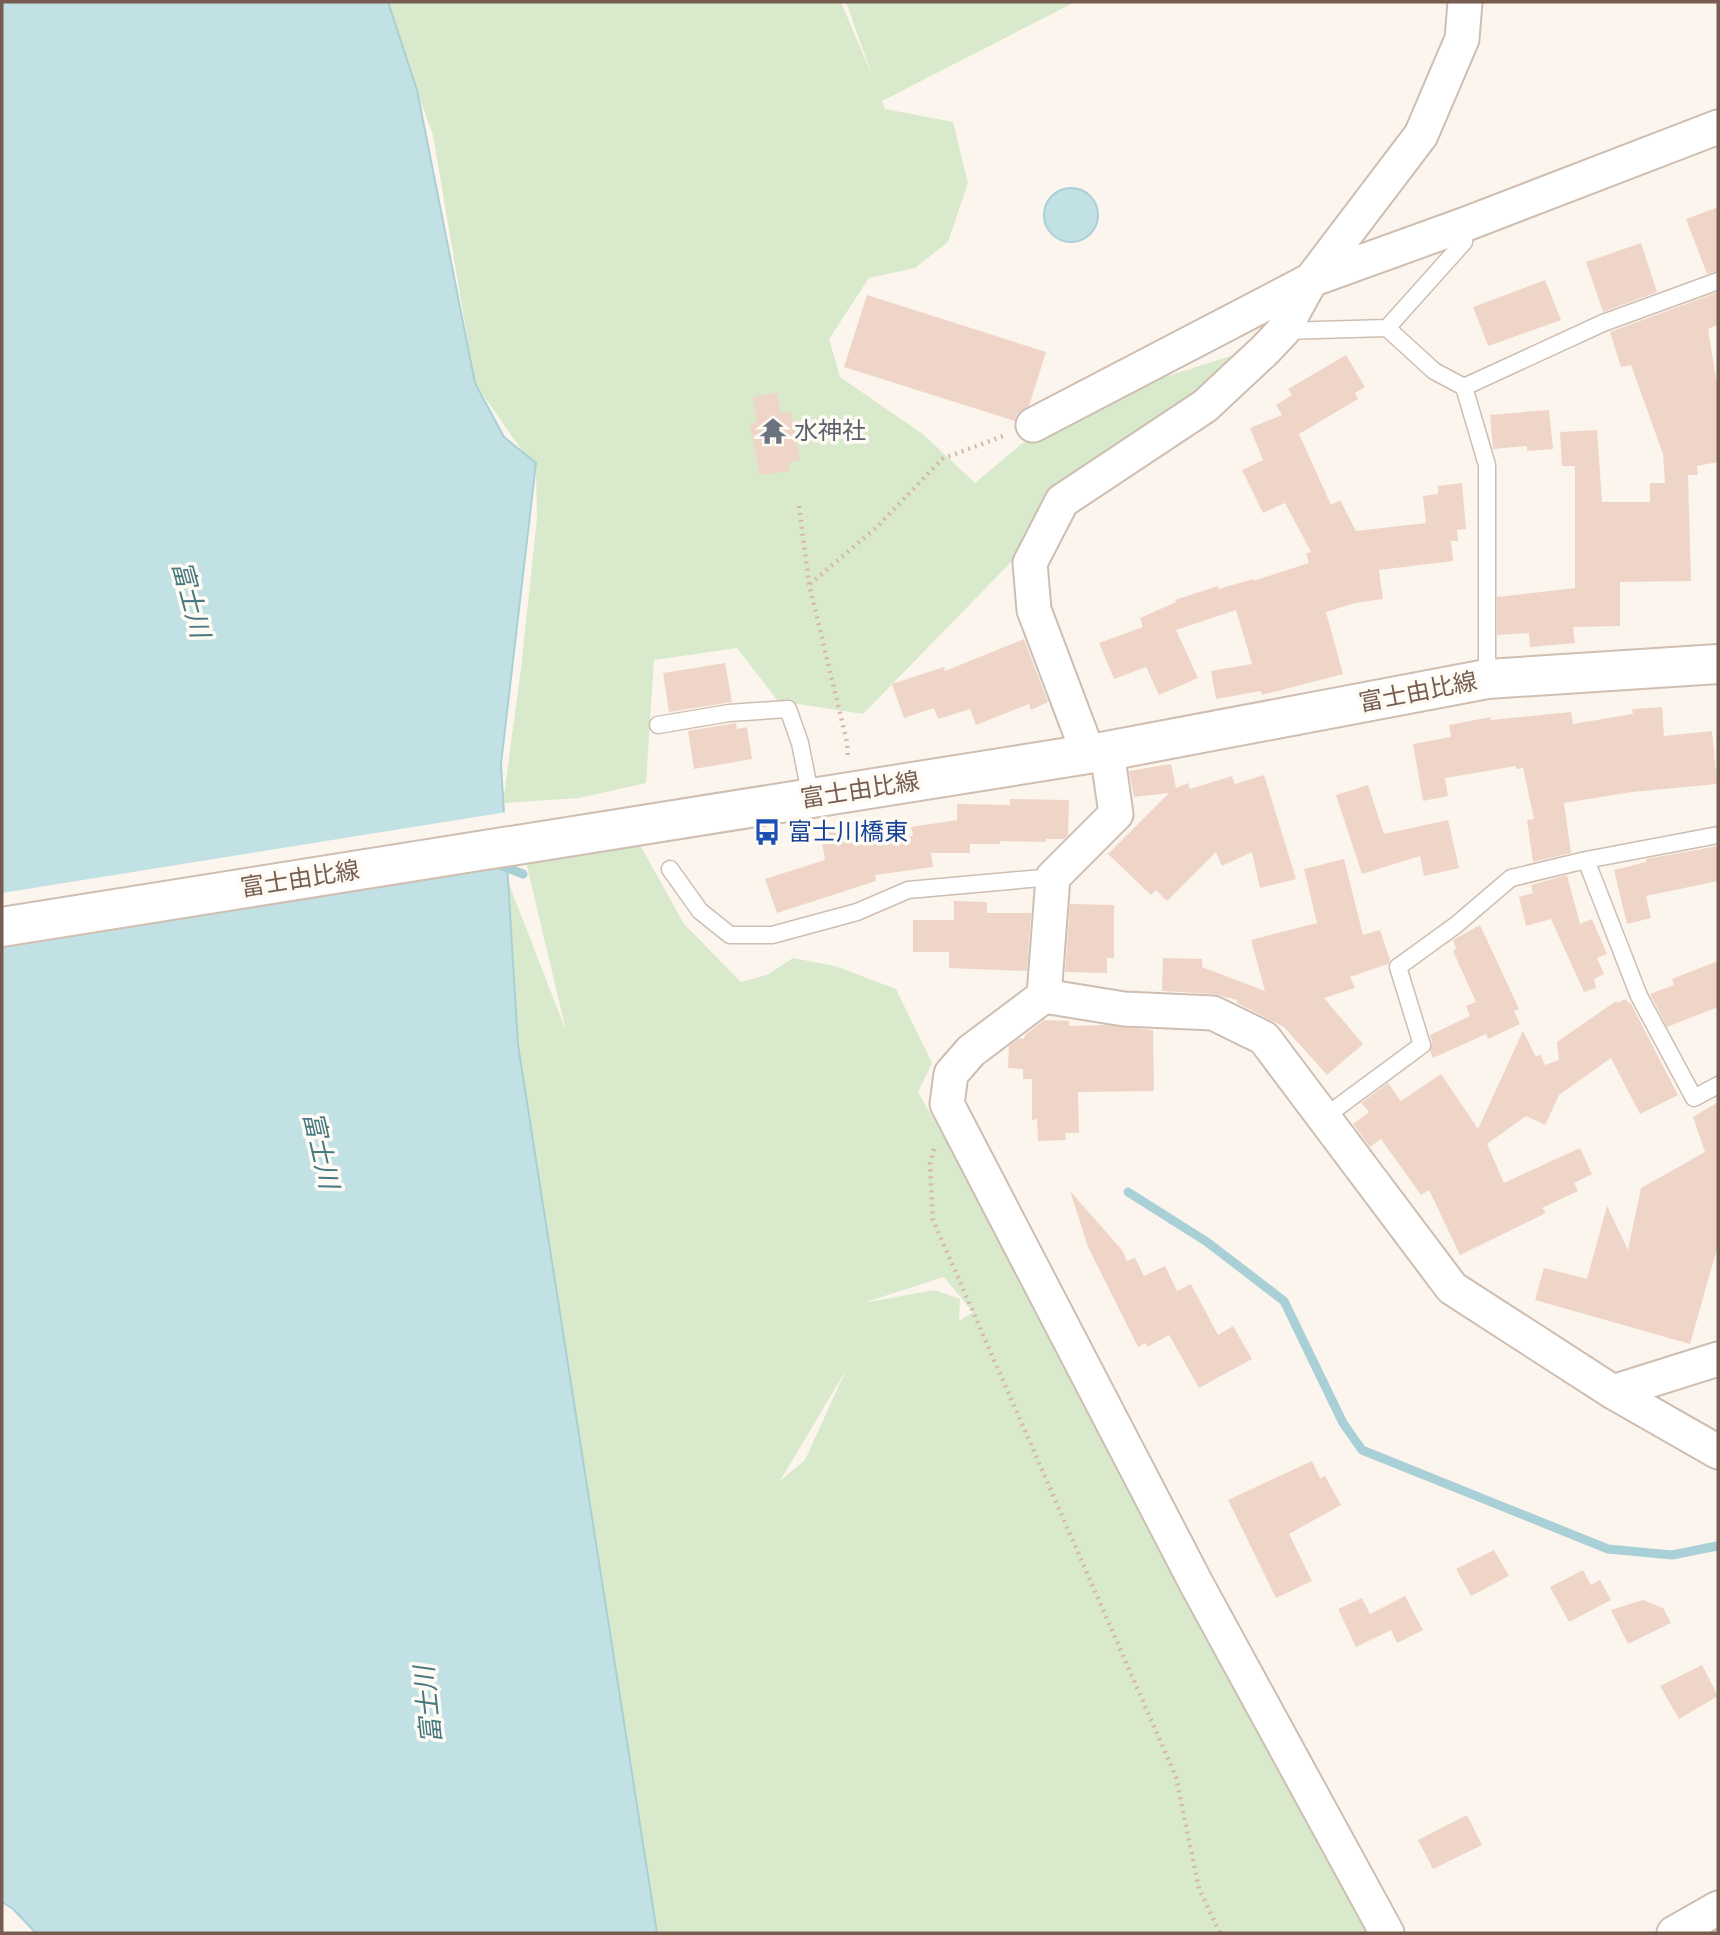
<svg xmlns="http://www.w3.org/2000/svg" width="1720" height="1935" viewBox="0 0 1720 1935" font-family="'Source Sans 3','Noto Sans JP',sans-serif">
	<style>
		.green { fill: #d9e9cc; fill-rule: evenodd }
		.water { fill: #c2e1e5; stroke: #a9d0d6; stroke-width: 2 }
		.pier { fill: #fcf5ed }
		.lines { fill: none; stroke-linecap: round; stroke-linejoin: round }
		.stream { stroke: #a9d0d6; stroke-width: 9 }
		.building { fill: #efd5c7 }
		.lane-casing { stroke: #cebeb2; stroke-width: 19 }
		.street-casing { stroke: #cebeb2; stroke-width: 37 }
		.secondary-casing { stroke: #d0beb1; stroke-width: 42 }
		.path { stroke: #d5b8a9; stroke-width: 4.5; stroke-dasharray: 2 5; stroke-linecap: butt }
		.lane { stroke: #fff; stroke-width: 16 }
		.street { stroke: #fff; stroke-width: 33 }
		.secondary { stroke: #fff; stroke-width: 38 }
		.labels { text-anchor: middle; stroke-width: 7; stroke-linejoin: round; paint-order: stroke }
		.worship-label { font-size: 24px; fill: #5b616d; stroke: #fefaf4; text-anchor: start }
		.street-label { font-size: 24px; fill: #765d50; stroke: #fefaf4 }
		.transit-label { font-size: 24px; fill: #164399; stroke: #fefaf4; text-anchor: start }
		.water-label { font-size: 26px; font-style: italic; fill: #477980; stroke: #fefaf4 }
	</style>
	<rect width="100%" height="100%" fill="#fcf5ed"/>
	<path class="green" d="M 384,2 L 841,2 L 873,78 L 846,2 L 1075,2 L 882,101 L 885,109 L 953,122 L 968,183 L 948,242 L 915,268 L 869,278 L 829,339 L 840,377 L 924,435 L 975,483 L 1062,410 L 1246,351 L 1022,551 L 863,714 L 778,701 L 737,648 L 654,660 L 646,783 L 579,798 L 503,803 L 521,668 L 537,518 L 536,471 L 475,383 L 433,135 Z
		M 640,845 L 684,924 L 741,982 L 767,975 L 793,958 L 835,966 L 896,989 L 932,1063 L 918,1092 L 1197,1585 L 1387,1933 L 623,1933 L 533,1565 L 507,879 L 566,1031 L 526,862 ZM 944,1277 L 973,1312 L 959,1321 L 960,1299 L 934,1290 L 863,1303 ZM 846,1370 L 805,1460 L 780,1481 Z"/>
	<path class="water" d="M 2,2 L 388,2 L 417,90 L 475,383 L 504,437 L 536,463 L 501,764 L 518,1045 L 657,1933 L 36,1933 L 13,1909 L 2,1902 Z
		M1044 215a27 27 0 1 1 54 0a27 27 0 1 1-54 0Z"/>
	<path class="pier" d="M 507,812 L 510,864 L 2,946 L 2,893 Z"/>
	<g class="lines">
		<path class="stream" d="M 495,863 L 523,874
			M 1128,1192 L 1207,1242 L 1284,1301 L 1343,1423 L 1362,1450 L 1608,1549 L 1672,1555 L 1717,1546"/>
	</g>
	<path class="building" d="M 1718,207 L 1718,271 L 1707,274 L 1686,219 Z
		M 1641,243 L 1657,292 L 1603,312 L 1586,262 Z
		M 1545,280 L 1561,320 L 1488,346 L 1473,307 Z
		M 1718,292 L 1718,325 L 1708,329 L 1716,379 L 1718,378 L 1718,462 L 1697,466 L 1698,475 L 1688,475 L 1691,581 L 1620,582 L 1620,626 L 1573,627 L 1575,643 L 1530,647 L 1529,633 L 1497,635 L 1497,597 L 1575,588 L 1575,466 L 1562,466 L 1560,432 L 1597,430 L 1602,502 L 1650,502 L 1650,483 L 1665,483 L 1663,454 L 1631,365 L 1621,367 L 1610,332 Z
		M 867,295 L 1046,352 L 1029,406 L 1017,414 L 1015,421 L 844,367 Z
		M 1346,355 L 1365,387 L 1355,393 L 1358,399 L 1299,434 L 1331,505 L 1340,500 L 1356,531 L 1426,523 L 1423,496 L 1438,494 L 1438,486 L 1462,483 L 1466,529 L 1457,530 L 1458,541 L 1451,541 L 1453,561 L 1379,570 L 1383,599 L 1355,603 L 1326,612 L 1343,674 L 1262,695 L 1261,691 L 1216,699 L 1211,671 L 1252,664 L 1236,610 L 1176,630 L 1198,678 L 1159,695 L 1146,667 L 1114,679 L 1099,643 L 1143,627 L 1140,618 L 1176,602 L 1175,600 L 1218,586 L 1219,589 L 1253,579 L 1253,581 L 1309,563 L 1306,553 L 1311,552 L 1285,503 L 1263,513 L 1242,470 L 1263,460 L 1250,428 L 1282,415 L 1276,405 L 1292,395 L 1288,389 Z
		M 777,392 L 781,414 L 791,412 L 800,460 L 788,463 L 790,471 L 760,475 L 750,424 L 757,422 L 753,397 Z
		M 1549,410 L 1553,449 L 1527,451 L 1527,446 L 1493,449 L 1490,415 Z
		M 1024,639 L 1048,702 L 1031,710 L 1029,704 L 976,725 L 970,709 L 938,719 L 934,708 L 904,718 L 892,684 L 944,667 L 945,671 Z
		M 725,663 L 732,702 L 669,712 L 663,673 Z
		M 1662,707 L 1664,736 L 1712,731 L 1717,784 L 1632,792 L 1564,803 L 1571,853 L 1533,862 L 1527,820 L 1534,819 L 1523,768 L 1516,769 L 1516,766 L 1445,778 L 1448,796 L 1423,801 L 1413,744 L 1451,737 L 1449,725 L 1491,717 L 1491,720 L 1571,712 L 1573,724 L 1633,714 L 1632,709 Z
		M 736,723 L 737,729 L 747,727 L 752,759 L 694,769 L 688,731 Z
		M 1171,764 L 1176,788 L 1188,783 L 1190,789 L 1232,776 L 1235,784 L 1264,775 L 1296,879 L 1260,888 L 1252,852 L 1222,866 L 1216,852 L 1167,901 L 1156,890 L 1151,895 L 1108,854 L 1169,793 L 1134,797 L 1129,771 Z
		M 1368,785 L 1384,834 L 1448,820 L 1459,868 L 1424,876 L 1420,856 L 1362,874 L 1336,795 Z
		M 1010,799 L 1069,800 L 1068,835 L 1064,839 L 1046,839 L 1046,842 L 1000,841 L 1000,844 L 970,844 L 970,853 L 931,853 L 933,867 L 875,875 L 876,881 L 777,913 L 765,879 L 825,860 L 820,831 L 862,825 L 865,844 L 913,836 L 911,827 L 957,820 L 957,804 L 1010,805 Z
		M 1718,846 L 1718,881 L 1646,896 L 1651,918 L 1627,924 L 1614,870 L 1646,862 L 1646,859 Z
		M 1344,859 L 1363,935 L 1380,930 L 1390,960 L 1388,964 L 1350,977 L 1355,988 L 1324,998 L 1363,1044 L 1327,1075 L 1284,1027 L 1237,1003 L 1237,1000 L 1214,994 L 1162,991 L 1163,958 L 1202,959 L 1202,967 L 1265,991 L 1251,940 L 1317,923 L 1304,869 Z
		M 1567,875 L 1580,924 L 1592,919 L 1607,954 L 1597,958 L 1604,974 L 1594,979 L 1596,988 L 1584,992 L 1551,919 L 1526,926 L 1519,897 L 1533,893 L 1531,885 Z
		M 954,901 L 987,902 L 987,913 L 1031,913 L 1027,971 L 949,968 L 949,952 L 913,952 L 913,920 L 954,920 Z
		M 1070,904 L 1114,905 L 1114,958 L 1107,958 L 1107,973 L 1065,972 Z
		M 1480,925 L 1519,1009 L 1514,1011 L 1520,1024 L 1488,1039 L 1486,1034 L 1433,1058 L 1430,1051 L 1432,1043 L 1430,1035 L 1470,1016 L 1466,1006 L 1476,1002 L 1453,951 L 1456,948 L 1453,940 Z
		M 1718,961 L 1718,1007 L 1667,1027 L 1650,994 L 1674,985 L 1672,979 Z
		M 1626,999 L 1628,1003 L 1630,1002 L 1678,1095 L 1640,1114 L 1611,1058 L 1559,1095 L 1545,1125 L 1526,1116 L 1487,1144 L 1504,1183 L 1580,1148 L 1592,1174 L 1574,1183 L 1578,1191 L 1542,1208 L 1546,1213 L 1460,1255 L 1429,1190 L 1421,1195 L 1381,1139 L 1370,1147 L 1353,1124 L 1369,1112 L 1361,1103 L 1388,1083 L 1401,1101 L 1441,1074 L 1478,1129 L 1523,1031 L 1536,1057 L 1540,1054 L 1545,1065 L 1559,1060 L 1557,1042 L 1616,1001 L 1617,1003 Z
		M 1044,1020 L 1069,1021 L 1069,1026 L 1105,1025 L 1153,1030 L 1154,1091 L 1078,1092 L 1079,1133 L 1065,1133 L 1066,1140 L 1038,1141 L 1037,1119 L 1032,1120 L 1032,1079 L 1023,1079 L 1023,1069 L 1008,1068 L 1009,1046 L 1020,1038 L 1024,1039 L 1025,1035 Z
		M 1718,1102 L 1718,1245 L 1690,1344 L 1535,1300 L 1544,1268 L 1587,1279 L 1607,1206 L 1628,1250 L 1641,1188 L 1705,1152 L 1693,1117 Z
		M 1070,1191 L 1122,1250 L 1127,1261 L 1135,1258 L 1144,1276 L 1165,1266 L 1177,1291 L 1191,1284 L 1218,1335 L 1233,1326 L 1252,1359 L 1199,1388 L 1169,1335 L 1147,1347 L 1146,1343 L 1138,1347 L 1088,1247 Z
		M 1312,1461 L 1320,1478 L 1325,1476 L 1341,1505 L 1289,1534 L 1312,1581 L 1276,1598 L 1228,1500 Z
		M 1494,1550 L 1509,1576 L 1471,1596 L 1456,1569 Z
		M 1583,1570 L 1591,1585 L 1600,1580 L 1611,1600 L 1569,1622 L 1550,1587 Z
		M 1405,1596 L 1423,1630 L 1397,1643 L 1391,1630 L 1356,1647 L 1338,1609 L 1362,1598 L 1370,1614 Z
		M 1643,1600 L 1663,1608 L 1671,1623 L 1628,1644 L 1611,1610 Z
		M 1702,1665 L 1718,1696 L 1679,1719 L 1660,1686 Z
		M 1467,1815 L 1482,1845 L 1433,1869 L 1418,1840 Z"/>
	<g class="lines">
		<defs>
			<path id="lane" d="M 1387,328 L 1464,242 L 1466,224
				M 1283,331 L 1387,328 L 1434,371 L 1464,387
				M 1487,679 L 1487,465 L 1464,387 L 1603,323 L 1718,281
				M 658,725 L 729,713 L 788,709 L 800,743 L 811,798
				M 1586,860 L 1639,996 L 1694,1098 L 1718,1085
				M 670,869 L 700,911 L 730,935 L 772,935 L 857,912 L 908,890 L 1053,877
				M 1323,1118 L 1422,1045 L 1398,967 L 1456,925 L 1511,878 L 1586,860 L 1718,835"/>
			<path id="street" d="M 1033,425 L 1311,280 L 1466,224 L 1718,127
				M 1088,753 L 1034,610 L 1030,563 L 1062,501 L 1205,406 L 1265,350 L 1283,331 L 1311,280 L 1421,135 L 1462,39 L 1465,2
				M 1044,996 L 1053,877 L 1116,814 L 1107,751
				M 1613,1392 L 1718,1359
				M 1387,1933 L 1197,1585 L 947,1104 L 951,1074 L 971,1051 L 1044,996 L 1124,1009 L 1213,1013 L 1264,1038 L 1452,1288 L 1613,1392 L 1718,1452
				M 1674,1933 L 1718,1908"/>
			<path id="secondary" d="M 2,927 L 1107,751 L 1487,679 L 1718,664"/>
		</defs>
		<use href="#lane" class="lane-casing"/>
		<use href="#street" class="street-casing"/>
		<use href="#secondary" class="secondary-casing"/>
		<path class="path" d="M 799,506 L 809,584 L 847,742 L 848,759
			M 810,584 L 877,527 L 942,459 L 1006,435
			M 934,1149 L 930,1164 L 933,1220 L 1176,1777 L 1199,1889 L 1220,1933"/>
		<use href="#lane" class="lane"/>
		<use href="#street" class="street"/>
		<use href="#secondary" class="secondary"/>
	</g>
	<defs>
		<symbol id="temple-bare" viewBox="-9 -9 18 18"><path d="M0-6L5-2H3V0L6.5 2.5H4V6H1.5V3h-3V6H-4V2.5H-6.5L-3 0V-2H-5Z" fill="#6b7280" stroke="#fefaf4" stroke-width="2.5" paint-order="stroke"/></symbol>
		<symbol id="bus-bare" viewBox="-9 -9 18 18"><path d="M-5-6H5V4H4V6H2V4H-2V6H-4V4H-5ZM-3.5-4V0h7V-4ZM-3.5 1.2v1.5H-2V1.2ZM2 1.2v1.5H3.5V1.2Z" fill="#1a4fb4" stroke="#fefaf4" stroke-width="2.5" paint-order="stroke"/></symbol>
	</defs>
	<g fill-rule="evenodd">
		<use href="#temple-bare" x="754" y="412" width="38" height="38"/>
		<use href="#bus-bare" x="748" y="813" width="38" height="38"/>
	</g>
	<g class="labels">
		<g class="worship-label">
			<text x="794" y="439">水神社</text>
		</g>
		<g class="street-label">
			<text transform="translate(1418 692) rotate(-11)" y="8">富士由比線</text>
			<text transform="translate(860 790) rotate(-9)" y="8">富士由比線</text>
			<text transform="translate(300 879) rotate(-9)" y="8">富士由比線</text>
		</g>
		<g class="transit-label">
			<text x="788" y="840">富士川橋東</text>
		</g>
		<g class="water-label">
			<text transform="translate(191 599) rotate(75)" y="9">富士川</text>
			<text transform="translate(321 1150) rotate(77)" y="9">富士川</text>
			<text transform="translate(428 1705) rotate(-96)" y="9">富士川</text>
		</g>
	</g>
	<rect width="1720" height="1935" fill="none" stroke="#765d50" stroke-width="7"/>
</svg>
